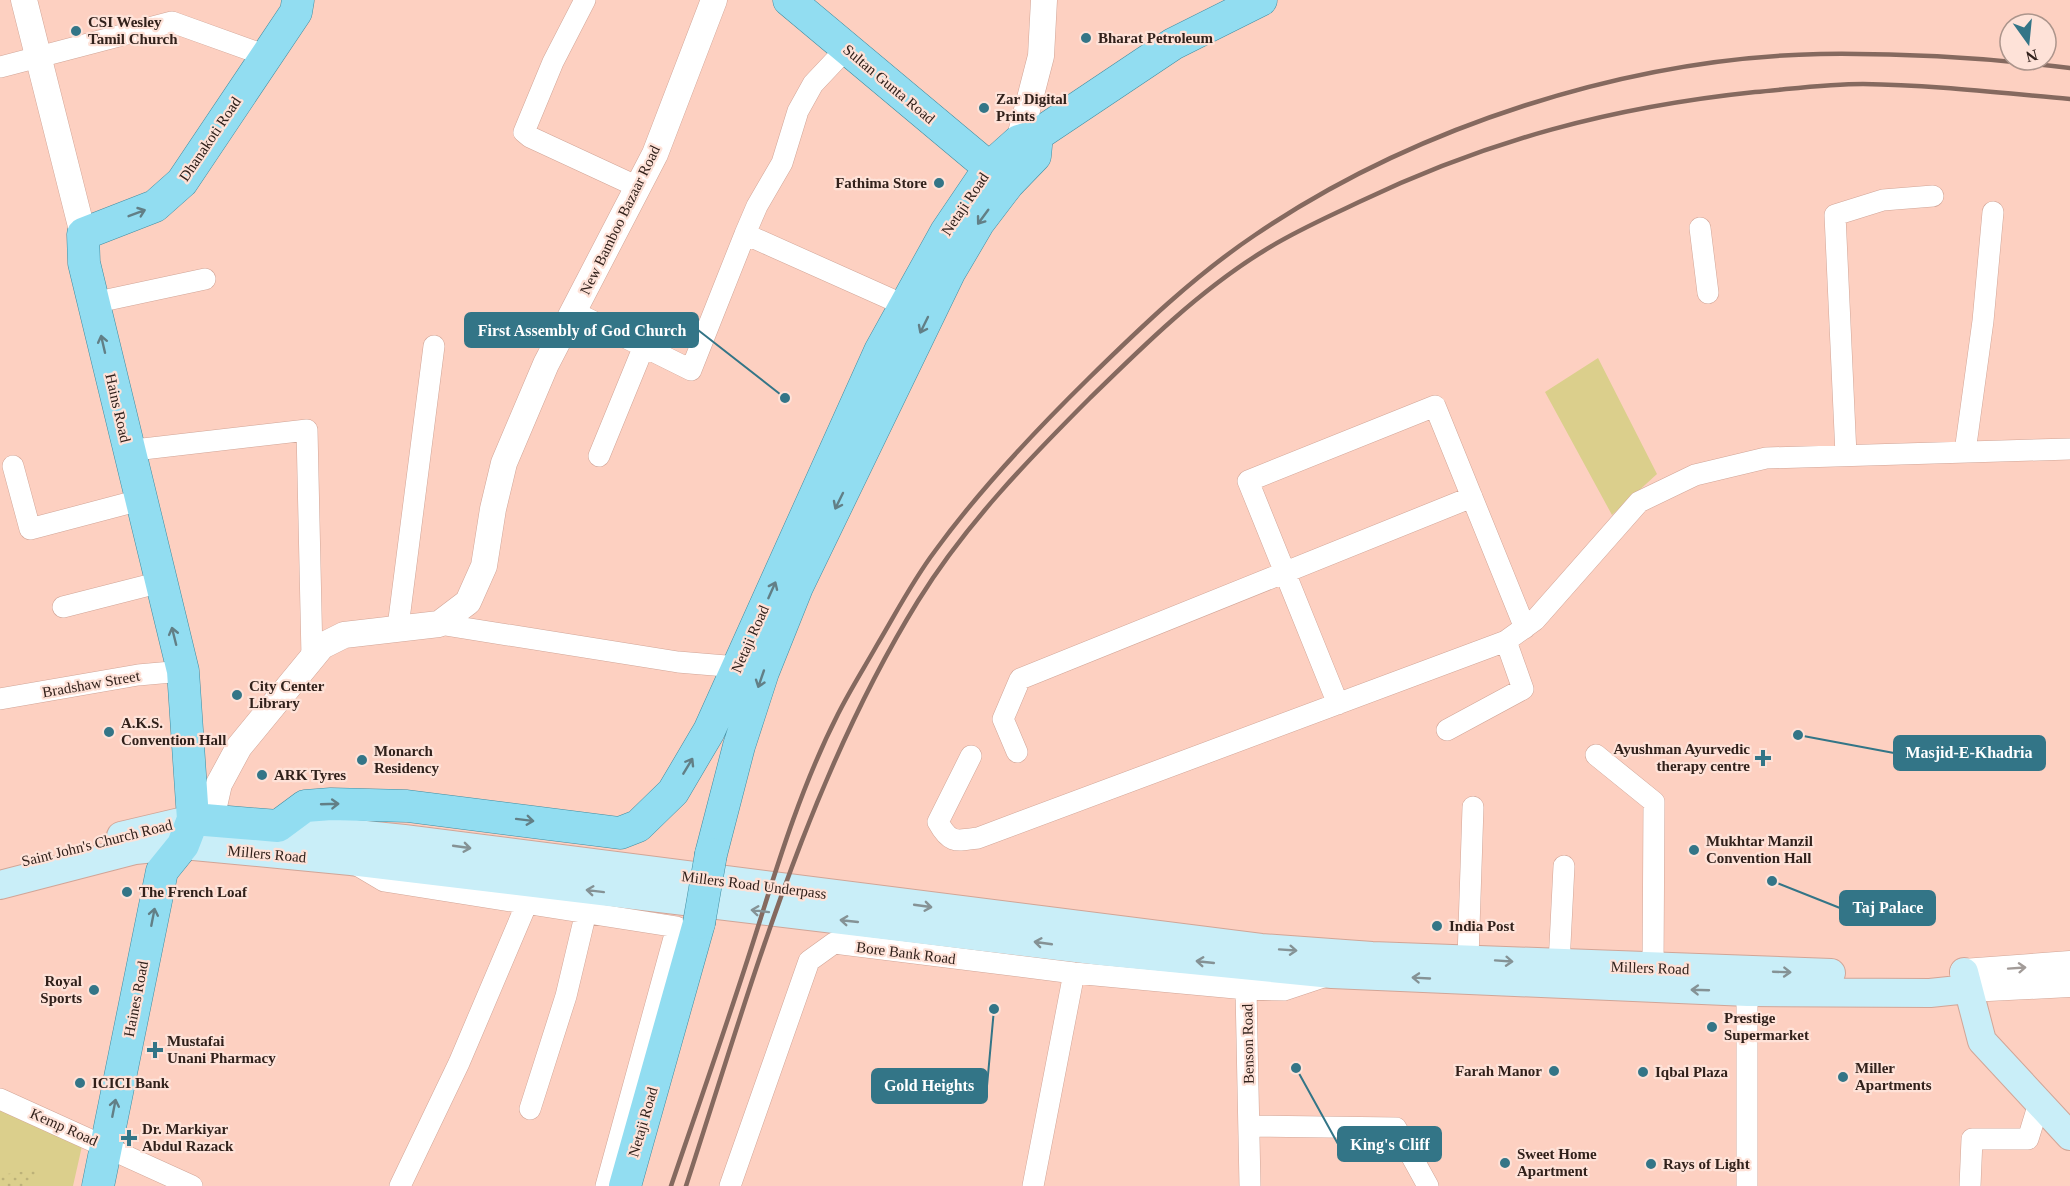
<svg xmlns="http://www.w3.org/2000/svg" width="2070" height="1186" viewBox="0 0 2070 1186" font-family="Georgia,serif">
	<style>
		.green { fill: #dbcf8c }
		.garden { fill: url(#garden-dots) }
		.lines { fill: none; stroke-linecap: round; stroke-linejoin: round }
		.minor-casing { stroke: #d1a597; stroke-width: 22 }
		.tertiary-casing { stroke: #d1a597; stroke-width: 27 }
		.secondary-casing { stroke: #d1a597; stroke-width: 30 }
		.primary-casing { stroke: #418ca0; stroke-width: 33 }
		.minor { stroke: #fff; stroke-width: 21 }
		.tertiary { stroke: #fff; stroke-width: 26 }
		.secondary { stroke: #c9eef8; stroke-width: 28 }
		.primary { stroke: #92ddf1; stroke-width: 32 }
		.rail { stroke: #85695f; stroke-width: 4.5 }
		.primary-bridge-casing { stroke: #418ca0; stroke-width: 33; stroke-linecap: butt }
		.primary-bridge { stroke: #92ddf1; stroke-width: 32 }
		.oneway { stroke: #627f86 }
		.oneway2 { stroke: #859295 }
		.oneway3 { stroke: #a29b98 }
		.poi-dot { fill: #337587; stroke: #fee2d8; stroke-width: 2 }
		.labels { text-anchor: middle; stroke-width: 4.5; stroke-linejoin: round; paint-order: stroke }
		.poi-label { font-size: 15px; font-weight: bold; fill: #31211b; stroke: #fee2d8; text-anchor: start }
		.street-label { font-size: 15px; fill: #31211b; stroke: #fee2d8 }
		.leader { fill: none; stroke: #337587; stroke-width: 2 }
		.callout-dot { fill: #337587; stroke: #fee2d8; stroke-width: 2 }
		.callout { fill: #337587; stroke: #337587; stroke-width: 2 }
		.callout-label { font-size: 16px; text-anchor: middle; font-weight: bold; fill: #fff }
	</style>
	<defs>
		<pattern id="garden-dots" width="8" height="8" patternUnits="userSpaceOnUse" patternTransform="scale(1.5)"><rect width="8" height="8" fill="#dbcf8c"/><path d="M2 2h.1M6 6h.1" fill="none" stroke="#bcb178" stroke-width="1.8" stroke-linecap="round"/></pattern>
	</defs>
	<rect width="100%" height="100%" fill="#fdd0c1"/>
	<path class="green" d="M 1598,358 L 1657,474 L 1612,515 L 1545,392 Z
		M 0,1109 L 82,1146 L 73,1186 L 0,1186 Z"/>
	<path class="garden" d="M 41,1169 L 25,1186 L 0,1186 L 0,1175 Z"/>
	<g class="lines">
		<defs>
			<path id="minor" d="M 585,0 L 553,62 L 524,132 L 530,137 L 638,187
				M 0,67 L 172,22 L 267,56
				M 1700,228 L 1708,293
				M 745,234 L 757,206 L 782,163 L 798,111 L 813,84 L 846,49
				M 93,303 L 205,279
				M 574,312 L 691,370 L 745,234 L 904,305
				M 127,447 L 143,449 L 307,430 L 312,656
				M 1965,452 L 1983,321 L 1993,212
				M 1846,455 L 1835,215 L 1883,200 L 1933,196
				M 599,456 L 644,346
				M 13,466 L 30,529 L 140,500
				M 63,607 L 161,582
				M 439,624 L 678,662 L 738,667
				M 398,627 L 434,346
				M 0,699 L 138,675 L 183,671
				M 1338,704 L 1248,481 L 1435,406 L 1525,628
				M 1447,730 L 1523,689 L 1506,641
				M 1017,752 L 1003,719 L 1020,679 L 1472,497
				M 1596,755 L 1654,802 L 1653,968
				M 971,756 L 938,822 C 950,844 956,841 978,838 L 1506,641 L 1535,620 L 1639,502 L 1695,475 L 1766,458 L 2070,449
				M 357,865 L 384,881 L 677,927 L 606,1186
				M 1468,958 L 1473,807
				M 1559,964 L 1564,866
				M 0,1099 L 192,1186
				M 530,1109 L 566,996 L 586,912
				M 1250,1126 L 1396,1128 L 1428,1186
				M 400,1186 L 459,1063 L 527,903
				M 730,1186 L 809,961 L 834,943 L 1074,973 L 1246,989
				M 1033,1186 L 1074,973
				M 1250,1186 L 1246,989 L 1284,990 L 1323,977
				M 1747,1186 L 1747,978
				M 1970,1186 L 1972,1139 L 2028,1139 L 2039,1103"/>
			<path id="tertiary" d="M 24,0 L 83,234
				M 1030,151 L 1019,141 L 1041,56 L 1044,0
				M 207,837 L 219,784 L 239,747 L 322,646 L 344,635 L 439,624 L 468,602 L 484,566 L 493,509 L 504,463 L 546,364 L 655,154 L 714,0
				M 1963,972 L 2070,964
				M 1968,989 L 2070,984"/>
			<path id="secondary" d="M 278,826 L 404,839 L 1261,948 L 1372,956 L 1831,973
				M 121,836 L 193,819
				M 0,885 L 135,850 L 183,845 L 351,861 L 1101,951 L 1332,974 L 1748,992 L 1930,993 L 1968,989
				M 1964,972 L 1982,1041 L 2070,1136"/>
			<path id="primary" d="M 789,0 L 1004,180
				M 193,819 L 278,826 L 305,806 L 331,804 L 407,806 L 620,833 L 638,826 L 673,792 L 709,731 L 880,351 L 946,232 L 990,167 L 1019,141 L 1037,135 L 1173,44 L 1261,0
				M 711,854 L 739,746 L 763,672 L 797,587 L 949,273 L 979,222 L 1008,184 L 1035,156 L 1037,135
				M 98,1186 L 162,871 L 183,845 L 193,819 L 183,671 L 84,263 L 83,234 L 155,206 L 182,182 L 296,12 L 298,0
				M 625,1186 L 699,923"/>
		</defs>
		<use href="#minor" class="minor-casing"/>
		<use href="#tertiary" class="tertiary-casing"/>
		<use href="#secondary" class="secondary-casing"/>
		<use href="#primary" class="primary-casing"/>
		<use href="#minor" class="minor"/>
		<use href="#tertiary" class="tertiary"/>
		<use href="#secondary" class="secondary"/>
		<use href="#primary" class="primary"/>
		<path class="rail" d="M 671,1186 C 700,1101 730,1016 757,930 C 780,856 803,783 838,714 C 850,690 864,668 877,645 C 896,613 913,580 935,551 C 980,489 1033,433 1088,379 C 1140,328 1194,276 1255,235 C 1414,127 1627,58 1820,54 C 1903,53 1988,58 2070,68
			M 686,1186 C 751,987 807,781 918,601 C 965,525 1027,461 1090,398 C 1143,346 1199,291 1262,252 C 1293,232 1326,218 1359,202 C 1489,140 1612,107 1755,92 C 1791,89 1827,84 1863,84 C 1932,85 2001,93 2070,99"/>
		<defs>
			<path id="primary-bridge" d="M 699,923 L 711,854"/>
		</defs>
		<use href="#primary-bridge" class="primary-bridge-casing"/>
		<use href="#primary-bridge" class="primary-bridge"/>
	</g>
	<defs><path id="oneway-shaft" d="M-6 0H5M1.5-3L5.5 0L1.5 3" fill="none" stroke-width="1.6" stroke-linecap="round" stroke-linejoin="round" transform="scale(1.5)"/></defs>
	<g class="oneway">
		<use href="#oneway-shaft" transform="translate(137 213) rotate(-21)"/>
		<use href="#oneway-shaft" transform="translate(983 217) rotate(126)"/>
		<use href="#oneway-shaft" transform="translate(924 325) rotate(116)"/>
		<use href="#oneway-shaft" transform="translate(103 344) rotate(-103)"/>
		<use href="#oneway-shaft" transform="translate(839 501) rotate(116)"/>
		<use href="#oneway-shaft" transform="translate(772 590) rotate(-66)"/>
		<use href="#oneway-shaft" transform="translate(174 636) rotate(-104)"/>
		<use href="#oneway-shaft" transform="translate(761 679) rotate(109)"/>
		<use href="#oneway-shaft" transform="translate(688 766) rotate(-59)"/>
		<use href="#oneway-shaft" transform="translate(330 804) rotate(-2)"/>
		<use href="#oneway-shaft" transform="translate(525 820) rotate(7)"/>
		<use href="#oneway-shaft" transform="translate(153 917) rotate(-79)"/>
		<use href="#oneway-shaft" transform="translate(114 1108) rotate(-79)"/>
	</g>
	<g class="oneway2">
		<use href="#oneway-shaft" transform="translate(462 847) rotate(8)"/>
		<use href="#oneway-shaft" transform="translate(595 891) rotate(-173)"/>
		<use href="#oneway-shaft" transform="translate(923 906) rotate(8)"/>
		<use href="#oneway-shaft" transform="translate(760 911) rotate(-173)"/>
		<use href="#oneway-shaft" transform="translate(849 921) rotate(-174)"/>
		<use href="#oneway-shaft" transform="translate(1043 943) rotate(-172)"/>
		<use href="#oneway-shaft" transform="translate(1288 950) rotate(4)"/>
		<use href="#oneway-shaft" transform="translate(1504 961) rotate(4)"/>
		<use href="#oneway-shaft" transform="translate(1205 962) rotate(-174)"/>
		<use href="#oneway-shaft" transform="translate(1782 972) rotate(2)"/>
		<use href="#oneway-shaft" transform="translate(1421 978) rotate(-177)"/>
		<use href="#oneway-shaft" transform="translate(1700 990) rotate(-178)"/>
	</g>
	<use class="oneway3" href="#oneway-shaft" transform="translate(2017 968) rotate(-4)"/>
	<g class="poi-dot">
		<circle cx="76" cy="31" r="6"/>
		<circle cx="1086" cy="38" r="6"/>
		<circle cx="984" cy="108" r="6"/>
		<circle cx="939" cy="183" r="6"/>
		<circle cx="237" cy="695" r="6"/>
		<circle cx="109" cy="732" r="6"/>
		<path d="M1760 749h6v6h6v6h-6v6h-6v-6h-6v-6h6z"/>
		<circle cx="362" cy="760" r="6"/>
		<circle cx="262" cy="775" r="6"/>
		<circle cx="1694" cy="850" r="6"/>
		<circle cx="127" cy="892" r="6"/>
		<circle cx="1437" cy="926" r="6"/>
		<circle cx="94" cy="990" r="6"/>
		<circle cx="1712" cy="1027" r="6"/>
		<path d="M152 1041h6v6h6v6h-6v6h-6v-6h-6v-6h6z"/>
		<circle cx="1554" cy="1071" r="6"/>
		<circle cx="1643" cy="1072" r="6"/>
		<circle cx="1843" cy="1077" r="6"/>
		<circle cx="80" cy="1083" r="6"/>
		<path d="M126 1129h6v6h6v6h-6v6h-6v-6h-6v-6h6z"/>
		<circle cx="1505" cy="1163" r="6"/>
		<circle cx="1651" cy="1164" r="6"/>
	</g>
	<g class="labels">
		<g class="poi-label">
			<text x="88" y="27">CSI Wesley<tspan x="88" dy="17">Tamil Church</tspan></text>
			<text x="1098" y="43">Bharat Petroleum</text>
			<text x="996" y="104">Zar Digital<tspan x="996" dy="17">Prints</tspan></text>
			<text x="927" y="188" text-anchor="end">Fathima Store</text>
			<text x="249" y="691">City Center<tspan x="249" dy="17">Library</tspan></text>
			<text x="121" y="728">A.K.S.<tspan x="121" dy="17">Convention Hall</tspan></text>
			<text x="1750" y="754" text-anchor="end">Ayushman Ayurvedic<tspan x="1750" dy="17">therapy centre</tspan></text>
			<text x="374" y="756">Monarch<tspan x="374" dy="17">Residency</tspan></text>
			<text x="274" y="780">ARK Tyres</text>
			<text x="1706" y="846">Mukhtar Manzil<tspan x="1706" dy="17">Convention Hall</tspan></text>
			<text x="139" y="897">The French Loaf</text>
			<text x="1449" y="931">India Post</text>
			<text x="82" y="986" text-anchor="end">Royal<tspan x="82" dy="17">Sports</tspan></text>
			<text x="1724" y="1023">Prestige<tspan x="1724" dy="17">Supermarket</tspan></text>
			<text x="167" y="1046">Mustafai<tspan x="167" dy="17">Unani Pharmacy</tspan></text>
			<text x="1855" y="1073">Miller<tspan x="1855" dy="17">Apartments</tspan></text>
			<text x="1542" y="1076" text-anchor="end">Farah Manor</text>
			<text x="1655" y="1077">Iqbal Plaza</text>
			<text x="92" y="1088">ICICI Bank</text>
			<text x="142" y="1134">Dr. Markiyar<tspan x="142" dy="17">Abdul Razack</tspan></text>
			<text x="1517" y="1159">Sweet Home<tspan x="1517" dy="17">Apartment</tspan></text>
			<text x="1663" y="1169">Rays of Light</text>
		</g>
		<g class="street-label">
			<text transform="translate(889 84) rotate(40)" y="5">Sultan Gunta Road</text>
			<text transform="translate(210 139) rotate(-56)" y="5">Dhanakoti Road</text>
			<text transform="translate(965 204) rotate(-56)" y="5">Netaji Road</text>
			<text transform="translate(620 220) rotate(-64)" y="5">New Bamboo Bazaar Road</text>
			<text transform="translate(118 408) rotate(77)" y="5">Hains Road</text>
			<text transform="translate(750 639) rotate(-66)" y="5">Netaji Road</text>
			<text transform="translate(91 684) rotate(-10)" y="5">Bradshaw Street</text>
			<text transform="translate(97 843) rotate(-14)" y="5">Saint John's Church Road</text>
			<text transform="translate(267 854) rotate(5)" y="5">Millers Road</text>
			<text transform="translate(754 885) rotate(7)" y="5">Millers Road Underpass</text>
			<text transform="translate(906 953) rotate(7)" y="5">Bore Bank Road</text>
			<text transform="translate(1650 968) rotate(2)" y="5">Millers Road</text>
			<text transform="translate(136 999) rotate(-79)" y="5">Haines Road</text>
			<text transform="translate(1248 1044) rotate(-91)" y="5">Benson Road</text>
			<text transform="translate(643 1122) rotate(-74)" y="5">Netaji Road</text>
			<text transform="translate(64 1127) rotate(24)" y="5">Kemp Road</text>
		</g>
	</g>
	<path class="leader" d="M785 398L698 330M1798 735L1894 753M1772 881L1840 908M994 1009L987 1086M1296 1068L1338 1144"/>
	<g class="callout-dot">
		<circle cx="785" cy="398" r="6"/>
		<circle cx="1798" cy="735" r="6"/>
		<circle cx="1772" cy="881" r="6"/>
		<circle cx="994" cy="1009" r="6"/>
		<circle cx="1296" cy="1068" r="6"/>
	</g>
	<g class="callout">
		<rect x="465" y="313" width="233" height="34" rx="6"/>
		<rect x="1894" y="736" width="151" height="34" rx="6"/>
		<rect x="1840" y="891" width="95" height="34" rx="6"/>
		<rect x="872" y="1069" width="115" height="34" rx="6"/>
		<rect x="1338" y="1127" width="103" height="34" rx="6"/>
	</g>
	<g class="callout-label">
		<text x="582" y="336">First Assembly of God Church</text>
		<text x="1969" y="758">Masjid-E-Khadria</text>
		<text x="1888" y="913">Taj Palace</text>
		<text x="929" y="1091">Gold Heights</text>
		<text x="1390" y="1150">King's Cliff</text>
	</g>
	<g transform="translate(2028 42) rotate(165)"><circle r="28" fill="#fee2d8" stroke="#ac958c" stroke-width="1.5"/>
	<path d="M0-4.5L10 22L0 15L-10 22Z" fill="#337587"/>
	<text y="-9" font-size="16" font-weight="bold" text-anchor="middle" fill="#31211b">N</text>
	</g>
</svg>
